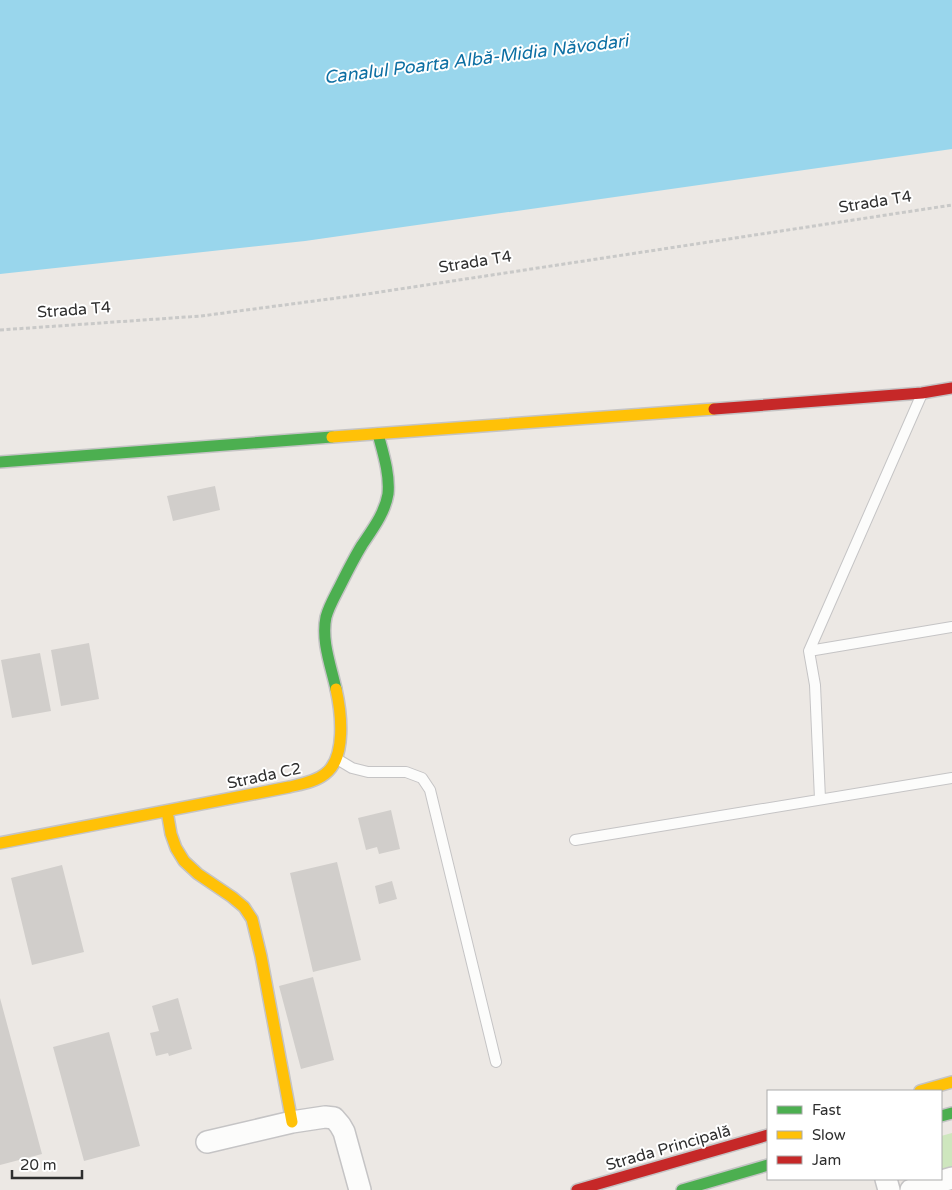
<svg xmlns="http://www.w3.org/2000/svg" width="952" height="1190" viewBox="0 0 952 1190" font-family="'Varela Round',sans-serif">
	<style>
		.green { fill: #cee6be }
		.water { fill: #99d6ec }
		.building { fill: #d1cecb }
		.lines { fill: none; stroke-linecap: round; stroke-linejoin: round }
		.lane-casing { stroke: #c5c4c5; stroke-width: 12 }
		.street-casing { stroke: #c5c4c5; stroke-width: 24 }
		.fast-casing { stroke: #c5c4c5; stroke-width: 14 }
		.slow-casing { stroke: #c5c4c5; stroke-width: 14 }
		.jam-casing { stroke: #c5c4c5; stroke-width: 14 }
		.path { stroke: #c9c9c8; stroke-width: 3; stroke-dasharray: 4 2.5; stroke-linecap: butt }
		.lane { stroke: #fcfcfb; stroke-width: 10 }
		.street { stroke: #fcfcfb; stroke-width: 21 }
		.fast { stroke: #4caf50; stroke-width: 11 }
		.slow { stroke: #ffc107; stroke-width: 11 }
		.jam { stroke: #c62828; stroke-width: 11 }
		.labels { text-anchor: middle; stroke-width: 4; stroke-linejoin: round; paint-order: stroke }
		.street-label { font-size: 16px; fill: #2e2e2e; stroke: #fff }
		.water-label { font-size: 18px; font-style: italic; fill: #0d6fa3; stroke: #fff }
	</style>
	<rect width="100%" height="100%" fill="#ece8e4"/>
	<path class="green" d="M 952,1133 L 952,1171 L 941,1174 L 941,1136 Z"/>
	<path class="water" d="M 0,0 L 952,0 L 952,149 L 305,241 L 0,274 Z"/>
	<path class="building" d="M 215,486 L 220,510 L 173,521 L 167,496 Z
		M 89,643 L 99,699 L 61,706 L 51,650 Z
		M 40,653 L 51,711 L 12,718 L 1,660 Z
		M 391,810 L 400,849 L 379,854 L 377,847 L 366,850 L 358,818 Z
		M 337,862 L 361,960 L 313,972 L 290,873 Z
		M 62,865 L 84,952 L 32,965 L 11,878 Z
		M 392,881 L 397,899 L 379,904 L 375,886 Z
		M 313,977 L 334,1060 L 301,1069 L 279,986 Z
		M 0,998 L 42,1154 L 0,1165 Z
		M 178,998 L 192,1049 L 169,1056 L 168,1053 L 156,1056 L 150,1033 L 159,1031 L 152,1006 Z
		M 109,1032 L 140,1146 L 84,1161 L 53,1047 Z"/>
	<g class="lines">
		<defs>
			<path id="lane" d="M 809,651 L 952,627
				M 337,759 L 352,768 L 368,772 L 406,772 L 422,778 L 430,790 L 496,1062
				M 820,799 L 815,685 L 809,651 L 921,396
				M 575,840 L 952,778"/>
			<path id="street" d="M 207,1142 L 292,1122 L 325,1117 L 334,1118 L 340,1125 L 344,1132 L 360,1190
				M 886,1179 L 889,1190
				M 911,1190 L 952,1178"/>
			<path id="fast" d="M 0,462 L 332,437
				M 336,689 C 331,666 321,641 326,617 C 329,606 335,596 340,586 C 347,572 354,558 362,545 C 372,530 385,513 388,494 C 390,474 383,453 378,434
				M 941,1116 L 952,1113
				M 682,1190 L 768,1165"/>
			<path id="slow" d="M 332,437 L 714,409
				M 167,811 L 171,834 L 176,848 L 184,861 L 198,874 L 232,897 L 244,907 L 252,919 L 261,956 L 292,1122
				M 0,843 L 289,787 C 301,784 315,782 325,774 C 347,758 341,711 336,689
				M 920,1091 L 952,1082"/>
			<path id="jam" d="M 714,409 L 922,393 L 952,388
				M 577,1190 L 768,1135"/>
		</defs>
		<use href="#lane" class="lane-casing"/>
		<use href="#street" class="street-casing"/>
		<use href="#fast" class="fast-casing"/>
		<use href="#slow" class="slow-casing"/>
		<use href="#jam" class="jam-casing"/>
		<path class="path" d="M 0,330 L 201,316 L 367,294 L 952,205"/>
		<use href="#lane" class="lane"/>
		<use href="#street" class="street"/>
		<use href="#fast" class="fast"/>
		<use href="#slow" class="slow"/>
		<use href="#jam" class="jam"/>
	</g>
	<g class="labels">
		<g class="street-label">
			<text transform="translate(875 201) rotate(-9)" y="6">Strada T4</text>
			<text transform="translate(475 261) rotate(-9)" y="6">Strada T4</text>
			<text transform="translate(74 309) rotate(-4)" y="6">Strada T4</text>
			<text transform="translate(264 775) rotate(-12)" y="6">Strada C2</text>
			<text transform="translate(668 1147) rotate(-16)" y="6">Strada Principală</text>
		</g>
		<g class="water-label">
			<text transform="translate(476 59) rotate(-7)" y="6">Canalul Poarta Albă-Midia Năvodari</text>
		</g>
	</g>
	<rect x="767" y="1090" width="175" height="90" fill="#ffffff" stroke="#ababab"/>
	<rect x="777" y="1106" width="25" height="8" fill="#4caf50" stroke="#ababab"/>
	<text x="812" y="1115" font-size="15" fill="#2e2e2e">Fast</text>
	<rect x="777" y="1131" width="25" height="8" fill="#ffc107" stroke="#ababab"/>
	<text x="812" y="1140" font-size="15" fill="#2e2e2e">Slow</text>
	<rect x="777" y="1156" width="25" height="8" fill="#c62828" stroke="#ababab"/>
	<text x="812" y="1165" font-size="15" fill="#2e2e2e">Jam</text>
	<path d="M12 1170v8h70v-8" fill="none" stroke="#2e2e2e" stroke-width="2.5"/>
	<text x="20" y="1170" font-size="15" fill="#2e2e2e" stroke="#ffffff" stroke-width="4" paint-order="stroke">20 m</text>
</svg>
